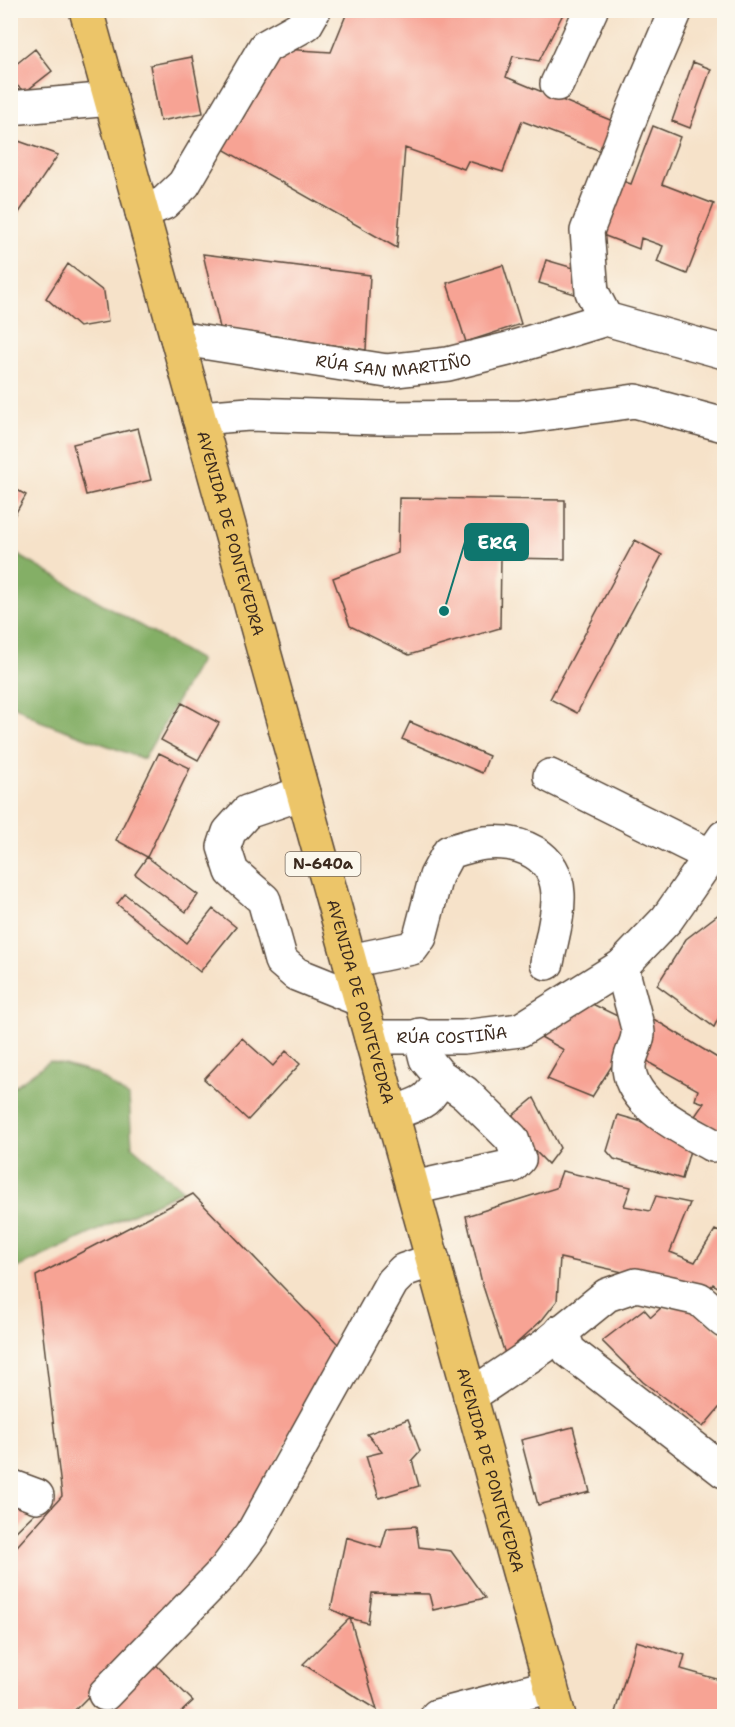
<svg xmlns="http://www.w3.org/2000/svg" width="735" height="1727" viewBox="0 0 735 1727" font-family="'Shantell Sans',sans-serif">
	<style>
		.forest { fill: #84af66; stroke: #606c42; stroke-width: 1.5 }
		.building { fill: #f7a394 }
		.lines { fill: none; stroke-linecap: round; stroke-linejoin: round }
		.minor-casing { stroke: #574638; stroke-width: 36 }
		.major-casing { stroke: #574638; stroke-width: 36 }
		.minor { stroke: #fff; stroke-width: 33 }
		.major { stroke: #ecc569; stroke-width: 33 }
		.labels { text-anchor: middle; stroke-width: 6; stroke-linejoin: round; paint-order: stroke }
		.shield { fill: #fbf7ec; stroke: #75685c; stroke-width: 1.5 }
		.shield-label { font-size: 15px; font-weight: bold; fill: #3b2a1e }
		.street-label { font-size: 16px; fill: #3b2a1e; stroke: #fbf7ec }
		.leader { fill: none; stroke: #0f766e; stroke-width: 2 }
		.callout-dot { fill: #0f766e; stroke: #fbf7ec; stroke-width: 2 }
		.callout { fill: #0f766e; stroke: #0f766e; stroke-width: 2 }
		.callout-label { font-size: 18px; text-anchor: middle; font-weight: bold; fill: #fff }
	</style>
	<rect width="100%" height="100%" fill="#fbf7ec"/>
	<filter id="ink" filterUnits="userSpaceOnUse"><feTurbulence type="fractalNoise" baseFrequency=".0167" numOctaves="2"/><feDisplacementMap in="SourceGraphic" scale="12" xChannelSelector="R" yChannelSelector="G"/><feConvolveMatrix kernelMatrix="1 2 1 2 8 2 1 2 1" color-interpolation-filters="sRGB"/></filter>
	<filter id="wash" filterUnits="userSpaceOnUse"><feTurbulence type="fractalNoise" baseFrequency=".008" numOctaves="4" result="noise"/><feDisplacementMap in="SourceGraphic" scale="24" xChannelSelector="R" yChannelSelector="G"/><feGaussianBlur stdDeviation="1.35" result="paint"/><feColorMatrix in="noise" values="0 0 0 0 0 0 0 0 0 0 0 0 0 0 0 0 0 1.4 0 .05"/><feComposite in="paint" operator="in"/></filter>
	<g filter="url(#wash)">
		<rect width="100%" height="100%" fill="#f6e2c9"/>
		<path class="forest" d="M 11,551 L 200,660 L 144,759 L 40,721 L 11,703 Z
			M 50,1061 L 96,1074 L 129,1097 L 132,1146 L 183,1190 L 11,1271 L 11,1089 Z"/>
		<g id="blocks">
			<path class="building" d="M 348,10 L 565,10 L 539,61 L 513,56 L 506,77 L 615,122 L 606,153 L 522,121 L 503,172 L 468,161 L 464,169 L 405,148 L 397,248 L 223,149 L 283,49 L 331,52 Z
				M 35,49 L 52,71 L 25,92 L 10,80 L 10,69 Z
				M 192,57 L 203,113 L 160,121 L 150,65 Z
				M 693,62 L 711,69 L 690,128 L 672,121 Z
				M 653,126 L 680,137 L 662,184 L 714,204 L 687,274 L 657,262 L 663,246 L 641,238 L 639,249 L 600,234 L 620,180 L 631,184 Z
				M 10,138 L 58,155 L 10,226 Z
				M 203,254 L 370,275 L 366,350 L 220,328 Z
				M 546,260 L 577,269 L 578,295 L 539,283 Z
				M 68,264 L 104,292 L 108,322 L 79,327 L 46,298 Z
				M 503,265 L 521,324 L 466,342 L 447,283 Z
				M 138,428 L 151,480 L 86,495 L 73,444 Z
				M 10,486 L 26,495 L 10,523 Z
				M 399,498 L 565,500 L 565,559 L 501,558 L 500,628 L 409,655 L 350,626 L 333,578 L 398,553 Z
				M 635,540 L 662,555 L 577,713 L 550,699 Z
				M 182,703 L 219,723 L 198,760 L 161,740 Z
				M 410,722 L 489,756 L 482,773 L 402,739 Z
				M 159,753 L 190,768 L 147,857 L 116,840 Z
				M 147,857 L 198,895 L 186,912 L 135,874 Z
				M 125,894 L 186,943 L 213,909 L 236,927 L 200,972 L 117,904 Z
				M 724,910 L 724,1007 L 714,1027 L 657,985 L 686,939 Z
				M 584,1000 L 632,1023 L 613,1064 L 592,1097 L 547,1079 L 564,1050 L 541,1037 Z
				M 652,1018 L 724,1062 L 724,1134 L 695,1116 L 704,1103 L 695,1100 L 698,1090 L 653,1065 L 639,1054 Z
				M 242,1038 L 273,1066 L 286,1051 L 300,1064 L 248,1120 L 204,1079 Z
				M 534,1098 L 560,1148 L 548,1164 L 506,1121 Z
				M 618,1115 L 670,1130 L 692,1143 L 682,1179 L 614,1159 L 607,1151 Z
				M 562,1171 L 631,1187 L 624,1206 L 650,1211 L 656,1196 L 690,1203 L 670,1252 L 695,1262 L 715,1230 L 724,1234 L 724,1291 L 713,1284 L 708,1291 L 560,1258 L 557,1301 L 542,1320 L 505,1354 L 482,1283 L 466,1216 L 556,1188 Z
				M 193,1194 L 340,1346 L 220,1564 L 69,1716 L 10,1716 L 10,1554 L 62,1496 L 36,1276 Z
				M 684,1302 L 724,1337 L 724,1402 L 703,1427 L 643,1382 L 602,1341 L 644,1309 L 651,1317 L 662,1307 L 670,1310 Z
				M 408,1419 L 420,1451 L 412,1460 L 419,1486 L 379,1498 L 366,1456 L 382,1452 L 367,1434 Z
				M 573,1427 L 590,1492 L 538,1505 L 521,1440 Z
				M 10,1500 L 38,1510 L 12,1535 L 10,1534 Z
				M 416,1526 L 419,1547 L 451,1551 L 485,1598 L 433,1610 L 429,1594 L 372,1593 L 368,1623 L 350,1618 L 377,1710 L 303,1664 L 350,1618 L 331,1609 L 346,1537 L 381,1548 L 387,1528 Z
				M 636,1641 L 685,1655 L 681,1669 L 724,1681 L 724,1716 L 614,1716 Z
				M 146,1655 L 193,1701 L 177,1716 L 116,1716 L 100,1701 Z"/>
		</g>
	</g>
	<g filter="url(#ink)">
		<use href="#blocks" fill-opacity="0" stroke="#574638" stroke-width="1.5"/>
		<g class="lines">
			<defs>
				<g id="minor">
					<path d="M 557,84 L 591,10"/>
					<path d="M 10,108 L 111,99"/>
					<path d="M 142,212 L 164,203 L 184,184 L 265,47 L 306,24 L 314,10"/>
					<path d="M 606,319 L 592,292 L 587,231 L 635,106 L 676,10"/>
					<path id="s1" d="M 177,338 L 387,371 L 448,364 L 508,349 L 606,319 L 724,352"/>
					<path d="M 199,418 L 249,414 L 380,418 L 521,417 L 635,401 L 724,425"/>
					<path d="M 550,776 L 711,856"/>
					<path d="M 303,793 L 247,812 L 229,832 L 224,847 L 232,872 L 264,900 L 281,961 L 296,974 L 361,1000"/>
					<path d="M 350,961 L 412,948 L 420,937 L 436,876 L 449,852 C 461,849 473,844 485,843 C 521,840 556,854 558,894 C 559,916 551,941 547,963"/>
					<path d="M 622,966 C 624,980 639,1027 638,1034 C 637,1046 628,1057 629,1069 C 633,1106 684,1129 712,1145"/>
					<path id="s2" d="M 371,1037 L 463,1037 L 520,1030 L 622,966 L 667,919 L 724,837"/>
					<path d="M 392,1113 C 418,1104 430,1104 440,1076"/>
					<path d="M 413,1188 L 512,1166 L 519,1159 L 512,1139 L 465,1093 L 440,1076 L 426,1059 L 420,1035"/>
					<path d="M 561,1331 L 569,1351 L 724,1471"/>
					<path d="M 470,1396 L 543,1347 L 607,1295 L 636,1285 L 699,1299 L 724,1321"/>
					<path d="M 10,1486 L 37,1496"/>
					<path d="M 105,1694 L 225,1570 L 252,1534 L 392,1282 L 404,1270 L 433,1260"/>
					<path d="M 437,1716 L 551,1686"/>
				</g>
				<g id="major">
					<path id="s3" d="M 86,10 L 559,1716"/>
				</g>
			</defs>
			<use href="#minor" class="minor-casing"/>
			<use href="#major" class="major-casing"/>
			<use href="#minor" class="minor"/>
			<use href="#major" class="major"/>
		</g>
	</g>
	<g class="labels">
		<rect class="shield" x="285.5" y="852" width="75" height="24" rx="4.5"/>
		<g class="shield-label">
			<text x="323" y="869">N-640a</text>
		</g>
		<g class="street-label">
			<text dy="6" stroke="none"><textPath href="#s1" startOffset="219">RÚA SAN MARTIÑO</textPath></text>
			<text dy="6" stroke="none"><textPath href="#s3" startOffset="543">AVENIDA DE PONTEVEDRA</textPath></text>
			<text dy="6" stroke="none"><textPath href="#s3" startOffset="1029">AVENIDA DE PONTEVEDRA</textPath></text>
			<text dy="6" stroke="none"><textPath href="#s2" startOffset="81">RÚA COSTIÑA</textPath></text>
			<text dy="6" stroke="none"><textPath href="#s3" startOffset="1515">AVENIDA DE PONTEVEDRA</textPath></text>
		</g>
	</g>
	<path class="leader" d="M444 611L465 542"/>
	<circle class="callout-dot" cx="444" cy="611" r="6"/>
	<rect class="callout" x="465" y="524" width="63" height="36" rx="6"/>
	<g class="callout-label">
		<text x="497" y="549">ERG</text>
	</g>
	<rect width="735" height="1727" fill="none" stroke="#fbf7ec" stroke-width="36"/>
</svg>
